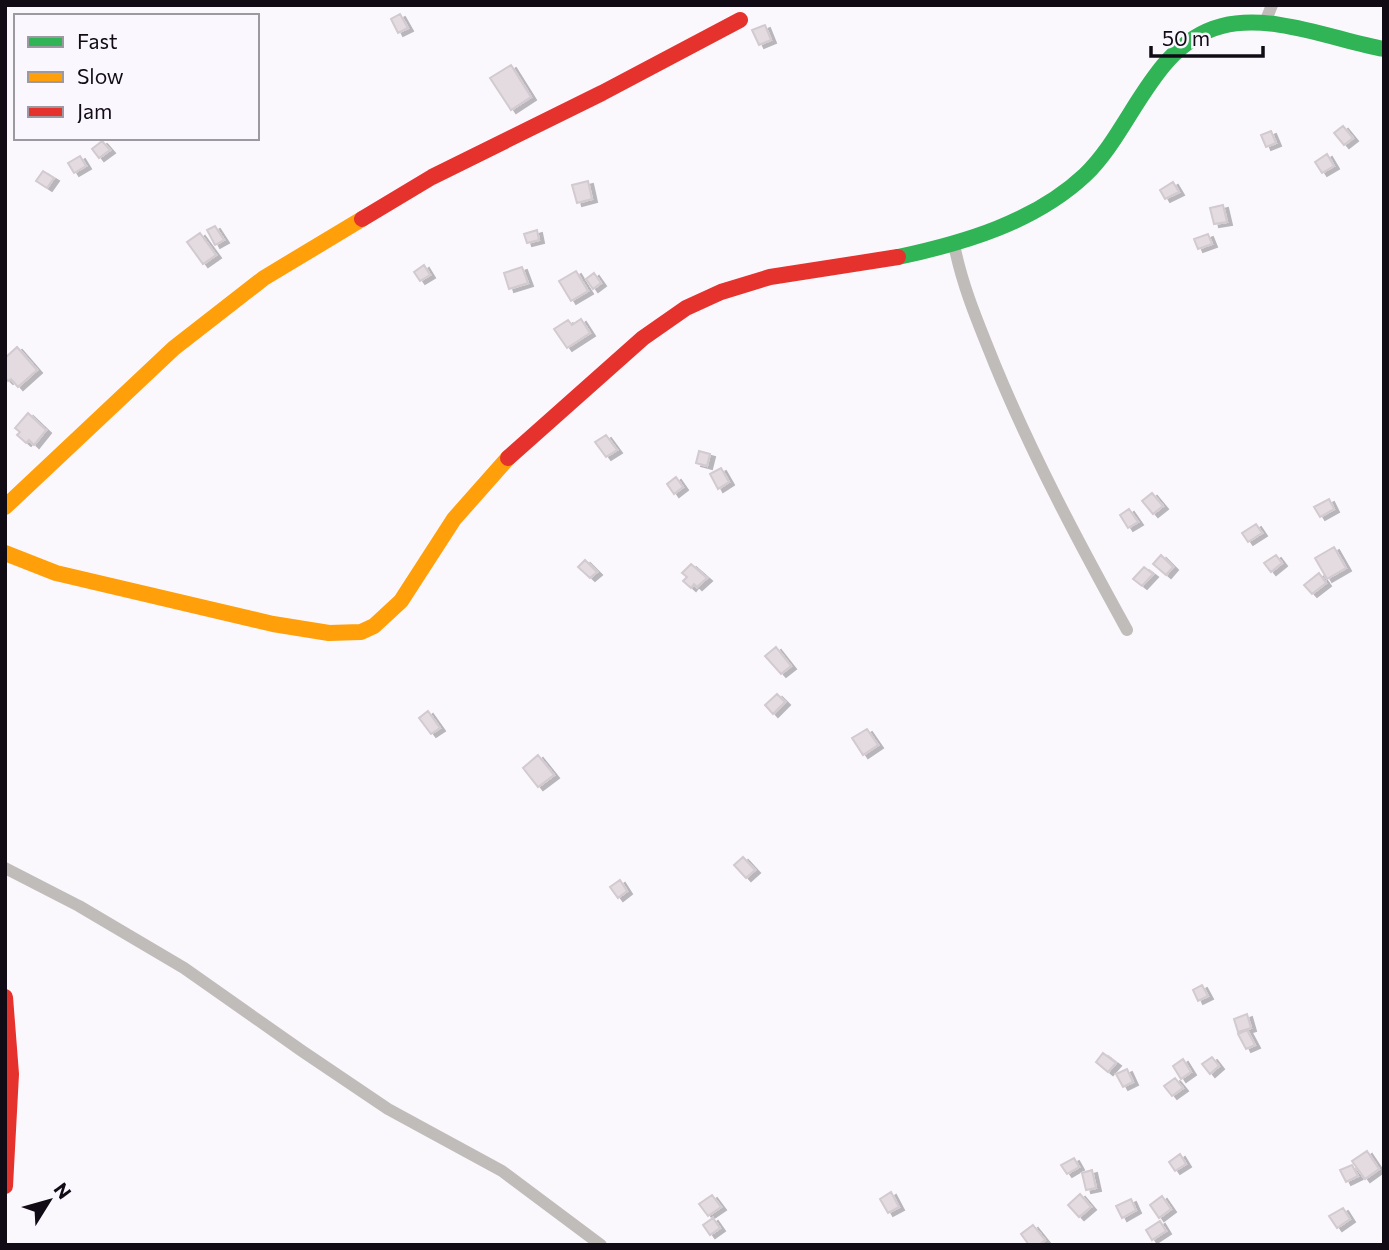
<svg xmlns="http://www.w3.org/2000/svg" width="1389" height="1250" viewBox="0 0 1389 1250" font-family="Commissioner,sans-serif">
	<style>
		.building { fill: #e3dbe0; stroke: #d2cacf; stroke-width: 2; filter: url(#shadow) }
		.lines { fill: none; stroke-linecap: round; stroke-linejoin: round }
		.street { stroke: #c0bcb9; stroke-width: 12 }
		.fast { stroke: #30b455; stroke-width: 16 }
		.slow { stroke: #ff9f0a; stroke-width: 16 }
		.jam { stroke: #e5322d; stroke-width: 16 }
	</style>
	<defs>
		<filter id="shadow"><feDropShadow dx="5" dy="3" stdDeviation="0" flood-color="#0004"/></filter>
	</defs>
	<rect width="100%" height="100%" fill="#fbf8fd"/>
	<path class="building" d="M 400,14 L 408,28 L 398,33 L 391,19 Z
		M 765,25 L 771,40 L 759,45 L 752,30 Z
		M 511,65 L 531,97 L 511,110 L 490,78 Z
		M 1343,126 L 1353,138 L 1344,145 L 1334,133 Z
		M 1271,131 L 1276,143 L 1266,147 L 1261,135 Z
		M 102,141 L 110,150 L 99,158 L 92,149 Z
		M 1327,154 L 1334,166 L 1322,173 L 1315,162 Z
		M 80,156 L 86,166 L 74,173 L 68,163 Z
		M 43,171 L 54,178 L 47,188 L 36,181 Z
		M 588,181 L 592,199 L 577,203 L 572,185 Z
		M 1173,182 L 1179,192 L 1165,199 L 1160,190 Z
		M 1223,205 L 1227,222 L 1214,224 L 1210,208 Z
		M 215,226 L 224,240 L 215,245 L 207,230 Z
		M 537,230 L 539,240 L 527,243 L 524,234 Z
		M 200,233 L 216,255 L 203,264 L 187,242 Z
		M 1208,234 L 1212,244 L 1198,249 L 1194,239 Z
		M 424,265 L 430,275 L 420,281 L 414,272 Z
		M 522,267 L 528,283 L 509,289 L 504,273 Z
		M 576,271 L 588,291 L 571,301 L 559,281 Z
		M 594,273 L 601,283 L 593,289 L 586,279 Z
		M 581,319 L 590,333 L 567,348 L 554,329 L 568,320 L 572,325 Z
		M 17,347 L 37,370 L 18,387 L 11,379 L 8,381 L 5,378 L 5,358 Z
		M 28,413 L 46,430 L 34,445 L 29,440 L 26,443 L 17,435 L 20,432 L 15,428 Z
		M 606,435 L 617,450 L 606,457 L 595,442 Z
		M 699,451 L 710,454 L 707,466 L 696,463 Z
		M 721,468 L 729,482 L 718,489 L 710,474 Z
		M 676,477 L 683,487 L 674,494 L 667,484 Z
		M 1152,493 L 1163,506 L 1153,514 L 1142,501 Z
		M 1329,499 L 1334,509 L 1320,517 L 1314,507 Z
		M 1129,509 L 1138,522 L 1128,528 L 1120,515 Z
		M 1256,524 L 1262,533 L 1248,542 L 1242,533 Z
		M 1334,547 L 1346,568 L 1327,579 L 1315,558 Z
		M 1161,555 L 1173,567 L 1166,575 L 1153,564 Z
		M 1276,555 L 1282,563 L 1271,572 L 1264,563 Z
		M 585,560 L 597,572 L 590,578 L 578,567 Z
		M 691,564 L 707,578 L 697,587 L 694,584 L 691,588 L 683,581 L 687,577 L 682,573 Z
		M 1144,567 L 1153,574 L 1142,586 L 1133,579 Z
		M 1319,573 L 1326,583 L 1312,594 L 1304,585 Z
		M 776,647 L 791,666 L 781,674 L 765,656 Z
		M 777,694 L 785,702 L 773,714 L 765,705 Z
		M 428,711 L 440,728 L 431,734 L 419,718 Z
		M 867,729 L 878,745 L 863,755 L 852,738 Z
		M 538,755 L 554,775 L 538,787 L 523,768 Z
		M 743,857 L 755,870 L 746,878 L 734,865 Z
		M 620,880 L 627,891 L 618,898 L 610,887 Z
		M 1202,985 L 1208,996 L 1198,1001 L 1193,990 Z
		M 1247,1014 L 1251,1028 L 1238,1032 L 1234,1019 Z
		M 1247,1030 L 1255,1045 L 1246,1049 L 1238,1034 Z
		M 1103,1053 L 1116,1063 L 1108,1072 L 1096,1062 Z
		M 1212,1057 L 1219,1066 L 1210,1074 L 1202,1064 Z
		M 1183,1059 L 1191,1072 L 1181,1079 L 1173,1066 Z
		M 1127,1069 L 1133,1082 L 1123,1087 L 1116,1074 Z
		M 1175,1078 L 1183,1088 L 1172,1096 L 1164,1086 Z
		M 1367,1151 L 1379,1169 L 1365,1179 L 1352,1161 Z
		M 1180,1154 L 1186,1164 L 1175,1171 L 1169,1162 Z
		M 1074,1158 L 1079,1167 L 1067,1174 L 1061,1165 Z
		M 1352,1165 L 1358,1176 L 1346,1182 L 1340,1170 Z
		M 1092,1170 L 1096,1188 L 1086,1190 L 1082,1173 Z
		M 891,1192 L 899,1207 L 888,1213 L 880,1199 Z
		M 1080,1194 L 1091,1207 L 1079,1217 L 1068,1205 Z
		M 712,1195 L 721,1207 L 708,1216 L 699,1204 Z
		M 1162,1196 L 1171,1209 L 1159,1218 L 1150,1205 Z
		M 1131,1199 L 1136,1210 L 1122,1218 L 1116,1206 Z
		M 1343,1208 L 1350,1219 L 1337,1228 L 1329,1216 Z
		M 713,1218 L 720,1228 L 710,1235 L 703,1225 Z
		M 1160,1221 L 1166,1231 L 1152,1240 L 1146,1230 Z
		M 1033,1225 L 1045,1240 L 1039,1245 L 1029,1245 L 1021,1234 Z"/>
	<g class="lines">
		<path class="street" d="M 1264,25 L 1272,5
			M 954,244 C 962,286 979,325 995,365 C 1033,457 1079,543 1127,630
			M 5,868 L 79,906 L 184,968 L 302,1051 L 388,1109 L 502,1171 L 601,1245"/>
		<path class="fast" d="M 898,257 C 964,243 1035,222 1085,175 C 1133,129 1152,44 1222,26 C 1272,13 1335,40 1384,49"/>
		<path class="slow" d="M 5,507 L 174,348 L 264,278 L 362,219
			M 5,553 L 56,573 L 273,624 L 329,633 L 361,632 L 374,626 L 401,601 L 454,519 L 508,458"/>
		<path class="jam" d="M 362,219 L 432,177 L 602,93 L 740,20
			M 508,458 L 643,338 L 686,308 L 721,292 L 770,277 L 898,257
			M 5,997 L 11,1074 L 5,1186"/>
	</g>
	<rect width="1389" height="1250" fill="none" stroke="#110b16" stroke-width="14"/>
	<rect x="14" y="14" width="245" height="126" fill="#fbf7fe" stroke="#9d99a1" stroke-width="2"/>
	<rect x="28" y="37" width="35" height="10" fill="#30b455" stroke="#9d99a1" stroke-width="2"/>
	<text x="77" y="49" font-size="21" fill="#110b16">Fast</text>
	<rect x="28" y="72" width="35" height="10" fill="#ff9f0a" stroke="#9d99a1" stroke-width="2"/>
	<text x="77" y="84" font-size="21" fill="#110b16">Slow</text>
	<rect x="28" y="107" width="35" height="10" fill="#e5322d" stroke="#9d99a1" stroke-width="2"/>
	<text x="77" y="119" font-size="21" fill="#110b16">Jam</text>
	<g transform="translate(49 1201) rotate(53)" stroke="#fbf7fe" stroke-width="5" paint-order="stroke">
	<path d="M0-5L12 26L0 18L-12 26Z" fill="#110b16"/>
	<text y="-10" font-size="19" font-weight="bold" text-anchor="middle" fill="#110b16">N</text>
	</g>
	<path d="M1151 46v10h112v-10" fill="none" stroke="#110b16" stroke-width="3.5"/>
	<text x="1162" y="46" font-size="21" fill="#110b16" stroke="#fbf7fe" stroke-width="5" paint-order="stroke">50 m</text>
</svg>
